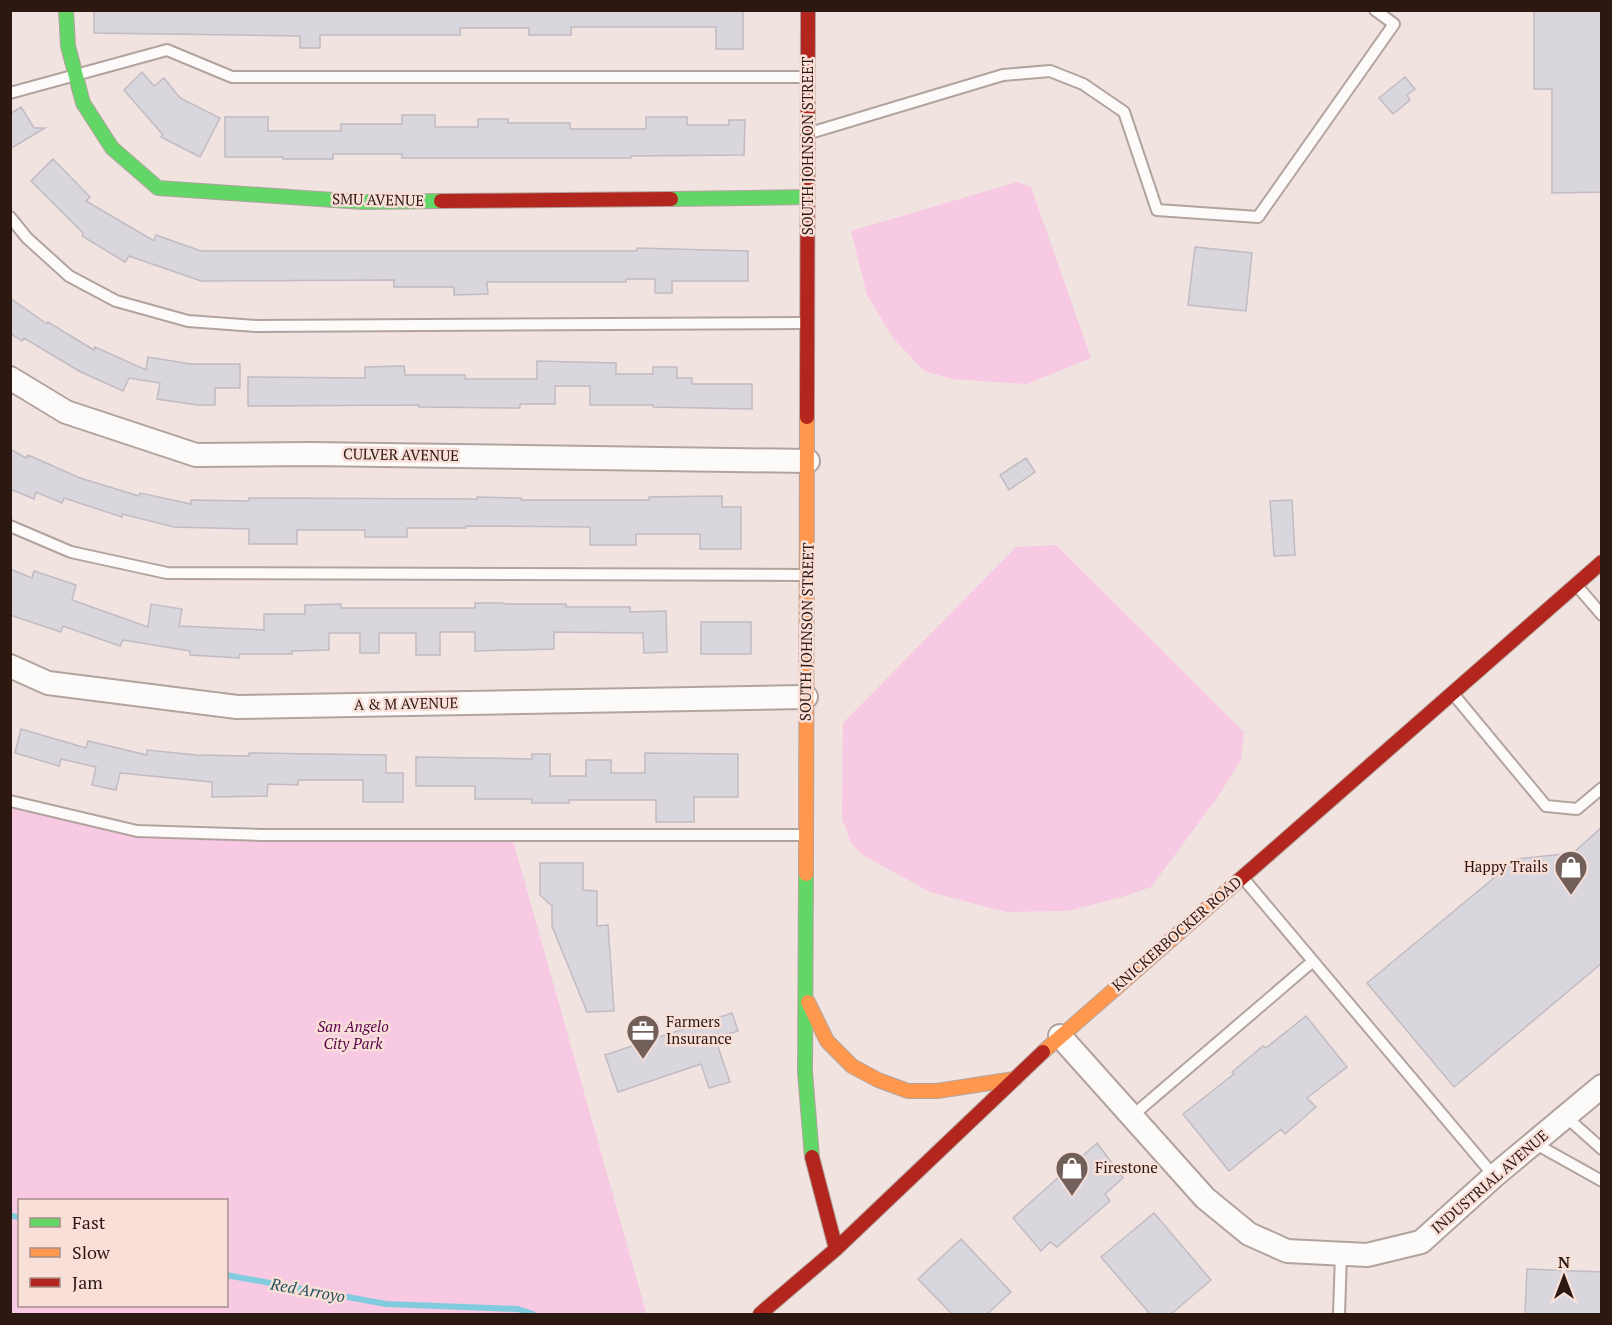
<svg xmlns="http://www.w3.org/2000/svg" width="1612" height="1325" viewBox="0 0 1612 1325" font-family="'PT Serif',serif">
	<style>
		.green { fill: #f7c9e3; fill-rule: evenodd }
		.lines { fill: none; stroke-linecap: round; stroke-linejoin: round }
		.stream { stroke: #81cbdf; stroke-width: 6 }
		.building { fill: #dad6dd; stroke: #c1bbc3; stroke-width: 1.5 }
		.lane-casing { stroke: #b3a39e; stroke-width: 14 }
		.street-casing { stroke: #b3a39e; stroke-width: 26 }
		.fast-casing { stroke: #b3a39e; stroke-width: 16 }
		.slow-casing { stroke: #b3a39e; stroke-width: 16 }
		.jam-casing { stroke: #b3a39e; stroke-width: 16 }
		.lane { stroke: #fdfbfa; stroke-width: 10 }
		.street { stroke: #fdfbfa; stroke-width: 22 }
		.fast { stroke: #63d668; stroke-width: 14 }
		.slow { stroke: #ff974d; stroke-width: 14 }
		.jam { stroke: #b3261e; stroke-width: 14 }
		.labels { text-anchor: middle; stroke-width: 5; stroke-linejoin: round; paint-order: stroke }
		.street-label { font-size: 15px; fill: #2d1811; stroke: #f8dfd8 }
		.poi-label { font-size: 15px; fill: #2d1811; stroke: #f8dfd8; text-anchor: start }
		.park-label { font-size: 15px; font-style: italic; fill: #5b024b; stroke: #f8dfd8 }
		.water-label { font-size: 16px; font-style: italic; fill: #23535f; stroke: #f8dfd8 }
	</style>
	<rect width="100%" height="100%" fill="#f1e3df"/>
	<path class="green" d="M 1017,182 L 1031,187 L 1091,358 L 1027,384 L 952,379 L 924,371 L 893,338 L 867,295 L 851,231 Z
		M 1056,545 L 1244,732 L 1241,760 L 1217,798 L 1151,887 L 1122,897 L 1068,911 L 1006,912 L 930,892 L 861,854 L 850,841 L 842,818 L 843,723 L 1016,547 Z
		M 10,796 L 62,811 L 161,829 L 510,830 L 646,1312 L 643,1314 L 11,1314 ZM 20,1200 L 226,1200 L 226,1306 L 20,1306 Z"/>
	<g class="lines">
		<path class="stream" d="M 10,1215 L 20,1218
			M 226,1275 L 386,1304 L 518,1309 L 533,1314"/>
	</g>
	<path class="building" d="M 94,10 L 743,10 L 743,49 L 716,49 L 716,27 L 571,27 L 571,35 L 529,35 L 529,28 L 460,28 L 460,35 L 320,35 L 320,48 L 300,48 L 300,36 L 94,33 Z
		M 1534,10 L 1602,10 L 1602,192 L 1552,193 L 1552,89 L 1534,89 Z
		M 142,72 L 154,86 L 164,78 L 180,98 L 220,118 L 200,157 L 161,137 L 163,135 L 124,90 Z
		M 1405,77 L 1415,89 L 1407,95 L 1410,100 L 1393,114 L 1379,98 Z
		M 21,107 L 34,128 L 45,128 L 10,149 L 10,114 Z
		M 402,115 L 435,115 L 435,127 L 478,127 L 478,119 L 508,119 L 508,123 L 570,123 L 570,129 L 646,129 L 646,117 L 687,117 L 687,125 L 729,125 L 729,120 L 745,120 L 744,155 L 631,156 L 631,158 L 402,158 L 402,154 L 333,154 L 333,159 L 283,159 L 283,157 L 225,157 L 225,117 L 268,117 L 268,131 L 341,131 L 341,124 L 402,124 Z
		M 53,159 L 90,197 L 86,201 L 154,241 L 156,235 L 201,251 L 637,251 L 637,248 L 748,251 L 748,281 L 672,281 L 672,293 L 655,293 L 655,279 L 626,279 L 626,282 L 487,282 L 488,294 L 454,295 L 454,287 L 394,287 L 394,280 L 201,281 L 129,256 L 125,262 L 82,236 L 83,233 L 31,181 Z
		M 1195,247 L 1252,253 L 1246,311 L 1188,305 Z
		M 10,298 L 47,324 L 48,322 L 94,350 L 95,347 L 146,370 L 148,357 L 191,364 L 240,364 L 240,388 L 215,388 L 215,405 L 198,405 L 157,399 L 160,383 L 129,378 L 123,391 L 79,371 L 24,338 L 22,341 L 10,333 Z
		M 537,361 L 616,363 L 616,374 L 653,374 L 653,367 L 677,367 L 677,378 L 692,378 L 692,384 L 752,384 L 752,409 L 653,407 L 653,405 L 590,405 L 590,386 L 555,386 L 555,404 L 520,404 L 520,408 L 419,407 L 419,405 L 248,406 L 248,377 L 365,378 L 365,367 L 404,366 L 405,375 L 465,375 L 465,379 L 537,379 Z
		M 10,449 L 26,458 L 28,455 L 80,478 L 139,496 L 140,493 L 191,504 L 191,500 L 249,501 L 249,498 L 477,499 L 477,497 L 521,498 L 521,500 L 649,500 L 649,497 L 722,496 L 722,507 L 741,507 L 741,549 L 700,549 L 700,534 L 636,534 L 636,545 L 590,545 L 590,527 L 466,526 L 466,528 L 407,528 L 407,537 L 365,537 L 365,530 L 297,530 L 297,544 L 249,544 L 249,529 L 174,527 L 122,514 L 122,517 L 64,498 L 62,503 L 36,492 L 34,499 L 10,489 Z
		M 1026,458 L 1035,472 L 1009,490 L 1000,475 Z
		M 1292,500 L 1295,555 L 1274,556 L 1270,501 Z
		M 10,569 L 32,578 L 34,571 L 76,585 L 72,600 L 148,627 L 151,604 L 182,609 L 179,626 L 264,630 L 264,614 L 305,614 L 305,605 L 341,604 L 341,608 L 475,608 L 475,603 L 504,603 L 504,604 L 566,604 L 566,607 L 630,607 L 630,612 L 666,611 L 667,652 L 644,653 L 643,633 L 554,632 L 554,649 L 475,651 L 475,632 L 440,632 L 440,655 L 416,655 L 416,633 L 379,633 L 379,653 L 360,653 L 360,633 L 329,633 L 329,650 L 292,651 L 292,654 L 240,654 L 239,658 L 190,655 L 190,651 L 123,640 L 120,646 L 63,626 L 61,632 L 10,615 Z
		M 701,622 L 751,622 L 751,654 L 701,654 Z
		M 21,729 L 86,748 L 88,741 L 147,755 L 147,750 L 196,755 L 249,756 L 249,753 L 386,755 L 386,773 L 403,773 L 403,802 L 363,802 L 363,780 L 298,780 L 298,785 L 268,784 L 267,796 L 212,797 L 212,782 L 120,773 L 116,790 L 92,785 L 96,767 L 61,759 L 59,766 L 15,753 Z
		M 645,753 L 738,754 L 738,797 L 694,797 L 694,822 L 656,822 L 656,800 L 569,800 L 569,803 L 532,803 L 532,799 L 475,799 L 475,786 L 416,786 L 416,757 L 532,759 L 532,754 L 550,754 L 550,776 L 586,776 L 586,760 L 611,760 L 611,773 L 645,773 Z
		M 1602,827 L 1602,963 L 1454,1087 L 1367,983 L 1517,859 L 1573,853 Z
		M 540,863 L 583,863 L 583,890 L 597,891 L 597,926 L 608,925 L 614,1011 L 587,1012 L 552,926 L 552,906 L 540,895 Z
		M 732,1013 L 738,1031 L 715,1038 L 730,1082 L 709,1088 L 701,1064 L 618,1092 L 605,1055 Z
		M 1306,1016 L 1347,1067 L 1307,1098 L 1316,1107 L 1285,1134 L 1281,1129 L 1229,1171 L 1183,1114 L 1234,1074 L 1232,1072 L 1263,1046 L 1266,1048 Z
		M 1097,1143 L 1123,1178 L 1105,1194 L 1110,1201 L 1057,1247 L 1050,1242 L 1041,1251 L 1013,1218 Z
		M 1154,1213 L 1211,1280 L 1171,1314 L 1150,1314 L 1101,1257 Z
		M 961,1239 L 1011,1292 L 987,1314 L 952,1314 L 918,1279 Z
		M 1527,1269 L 1602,1272 L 1602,1314 L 1525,1314 Z"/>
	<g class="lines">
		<defs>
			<path id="lane" d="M 10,93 L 167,50 L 232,77 L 806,77
				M 810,133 L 1003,75 L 1050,71 L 1083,84 L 1124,112 L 1157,210 L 1258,217 L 1394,24 L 1375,10
				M 10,217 L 27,238 L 69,276 L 116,301 L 188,321 L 256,326 L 805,323
				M 10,526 L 71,552 L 167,573 L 804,575
				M 1578,587 L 1602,615
				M 1454,695 L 1546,806 L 1577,809 L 1602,788
				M 10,801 L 137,831 L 262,835 L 805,835
				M 1243,878 L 1494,1176
				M 1132,1116 L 1313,961
				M 1565,1116 L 1602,1149
				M 1534,1143 L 1602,1181
				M 1339,1314 L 1341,1254"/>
			<path id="street" d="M 10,378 L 66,412 L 196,455 L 311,454 L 808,461
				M 10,666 L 48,683 L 237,707 L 806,697
				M 1060,1036 L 1205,1198 L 1249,1234 L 1287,1251 L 1367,1255 L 1421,1242 L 1494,1176 L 1602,1086"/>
			<path id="fast" d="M 66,10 L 68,46 L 83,103 L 112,148 L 158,188 L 363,202 L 441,201
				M 671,199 L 808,197
				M 806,874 L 805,1072 L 812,1157"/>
			<path id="slow" d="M 806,874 L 807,417
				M 808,1002 L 827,1041 L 852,1066 L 878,1080 L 908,1091 L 937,1091 L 1015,1079
				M 1043,1052 L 1229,889"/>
			<path id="jam" d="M 441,201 L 671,199
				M 807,417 L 808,10
				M 1229,889 L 1602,562
				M 812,1157 L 836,1249
				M 760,1314 L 836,1249 L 1043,1052"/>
		</defs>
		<use href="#lane" class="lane-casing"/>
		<use href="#street" class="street-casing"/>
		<use href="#fast" class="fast-casing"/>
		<use href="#slow" class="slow-casing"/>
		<use href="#jam" class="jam-casing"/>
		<use href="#lane" class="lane"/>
		<use href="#street" class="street"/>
		<use href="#fast" class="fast"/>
		<use href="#slow" class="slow"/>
		<use href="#jam" class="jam"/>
	</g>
	<defs>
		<symbol id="shop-pin" viewBox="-11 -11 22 30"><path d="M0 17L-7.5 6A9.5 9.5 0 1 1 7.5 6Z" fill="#725f59" stroke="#f8dfd8"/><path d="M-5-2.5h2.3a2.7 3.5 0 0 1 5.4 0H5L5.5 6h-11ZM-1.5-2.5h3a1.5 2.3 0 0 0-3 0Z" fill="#fff"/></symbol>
		<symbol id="office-pin" viewBox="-11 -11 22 30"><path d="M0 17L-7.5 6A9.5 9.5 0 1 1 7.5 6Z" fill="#725f59" stroke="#f8dfd8"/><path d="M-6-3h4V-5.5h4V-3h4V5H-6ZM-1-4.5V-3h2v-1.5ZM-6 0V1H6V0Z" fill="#fff"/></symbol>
	</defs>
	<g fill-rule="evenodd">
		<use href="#shop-pin" x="1552" y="848" width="38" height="52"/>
		<use href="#office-pin" x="624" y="1012" width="38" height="52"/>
		<use href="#shop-pin" x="1053" y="1149" width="38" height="52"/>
	</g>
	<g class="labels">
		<g class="street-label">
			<text transform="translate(808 146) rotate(-90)" y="5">SOUTH JOHNSON STREET</text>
			<text transform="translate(378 200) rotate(1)" y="5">SMU AVENUE</text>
			<text transform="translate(401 455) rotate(1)" y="5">CULVER AVENUE</text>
			<text transform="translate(807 632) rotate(-89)" y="5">SOUTH JOHNSON STREET</text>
			<text transform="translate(406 704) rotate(-1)" y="5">A &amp; M AVENUE</text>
			<text transform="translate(1177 934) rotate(-41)" y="5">KNICKERBOCKER ROAD</text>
			<text transform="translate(1490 1182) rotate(-41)" y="5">INDUSTRIAL AVENUE</text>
		</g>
		<g class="poi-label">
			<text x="1548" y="872" text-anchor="end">Happy Trails</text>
			<text x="666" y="1027">Farmers<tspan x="666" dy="17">Insurance</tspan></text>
			<text x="1095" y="1173">Firestone</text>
		</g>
		<g class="park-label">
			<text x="353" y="1032">San Angelo<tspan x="353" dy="17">City Park</tspan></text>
		</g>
		<g class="water-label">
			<text transform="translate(308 1290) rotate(10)" y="6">Red Arroyo</text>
		</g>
	</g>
	<rect width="1612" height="1325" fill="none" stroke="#2d1811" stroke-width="24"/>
	<rect x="18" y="1199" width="210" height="108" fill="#f8dfd8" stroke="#a78f88" stroke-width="1.5"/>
	<rect x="30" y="1218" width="30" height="9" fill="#63d668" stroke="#a78f88" stroke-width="1.5"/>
	<text x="72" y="1229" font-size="18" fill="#2d1811">Fast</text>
	<rect x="30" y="1248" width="30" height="9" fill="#ff974d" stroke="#a78f88" stroke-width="1.5"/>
	<text x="72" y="1259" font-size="18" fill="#2d1811">Slow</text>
	<rect x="30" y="1278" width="30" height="9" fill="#b3261e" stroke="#a78f88" stroke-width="1.5"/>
	<text x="72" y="1289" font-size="18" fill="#2d1811">Jam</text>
	<g transform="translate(1564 1277)" stroke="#f8dfd8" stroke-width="4.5" paint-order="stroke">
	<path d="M0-4.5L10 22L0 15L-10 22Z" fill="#2d1811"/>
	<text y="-9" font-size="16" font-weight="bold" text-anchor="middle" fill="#2d1811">N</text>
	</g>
</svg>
